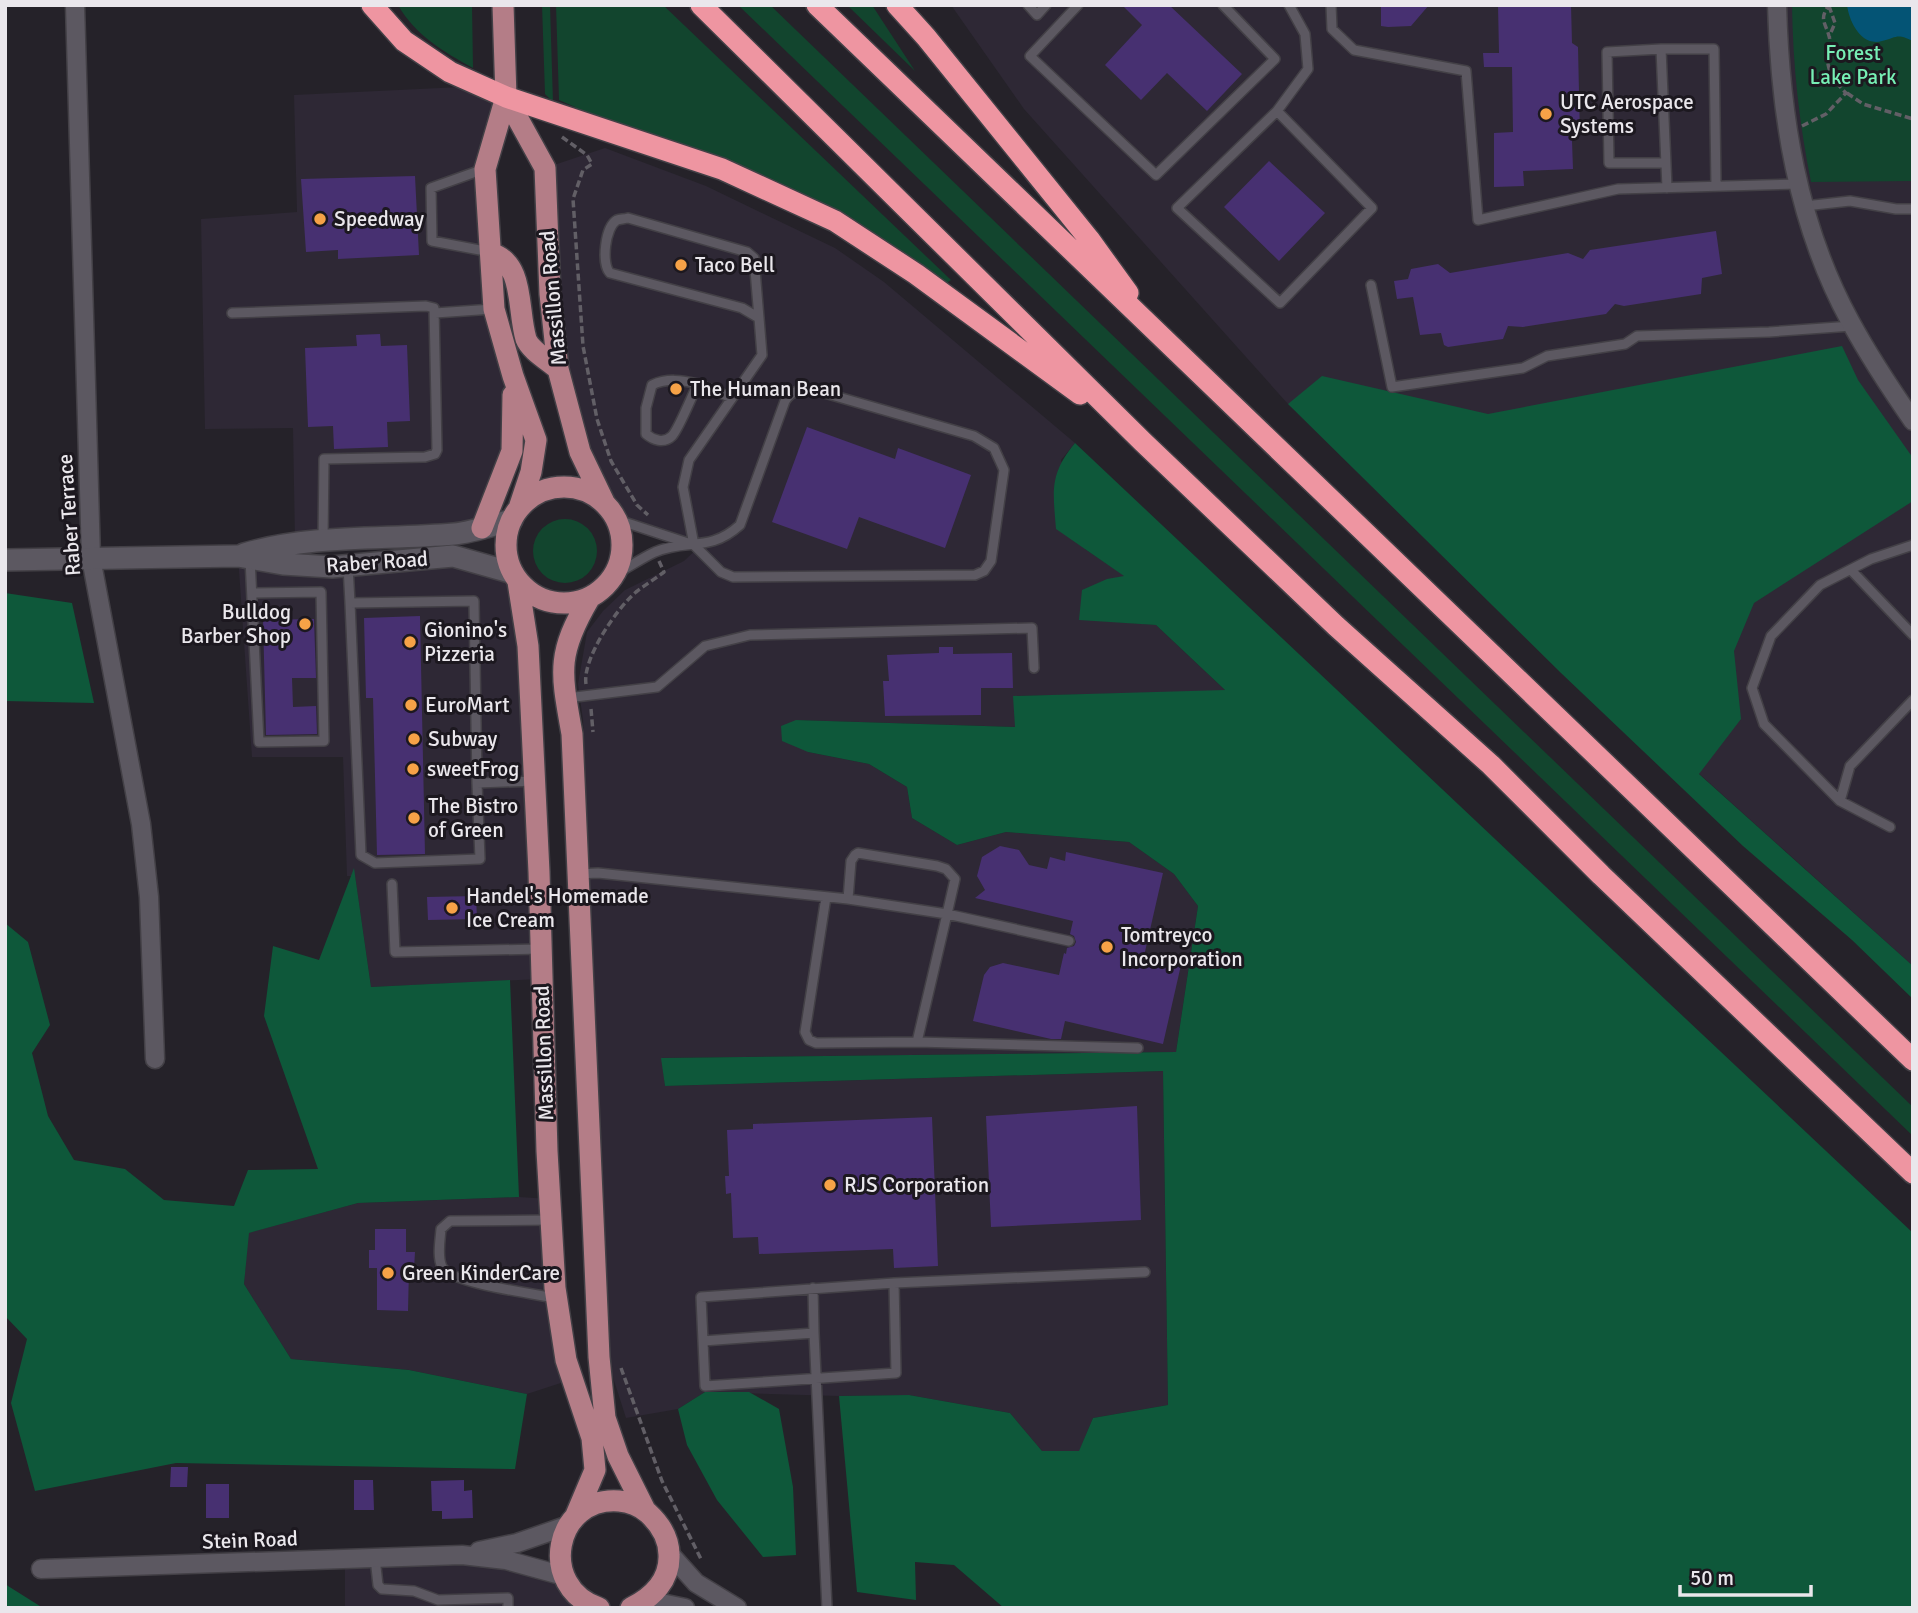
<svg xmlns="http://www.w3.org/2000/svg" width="1918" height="1613" viewBox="0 0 1918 1613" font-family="Signika,sans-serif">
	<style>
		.built { fill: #2e2835 }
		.green { fill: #12452e }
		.forest { fill: #0e583a }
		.water { fill: #045475 }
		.building { fill: #473071 }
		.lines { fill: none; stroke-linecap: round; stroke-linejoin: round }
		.lane-casing { stroke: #434046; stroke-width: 12 }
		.street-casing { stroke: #434046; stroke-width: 21 }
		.secondary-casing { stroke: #434046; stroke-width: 24 }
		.primary-casing { stroke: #434046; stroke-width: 24 }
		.highway-casing { stroke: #434046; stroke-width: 24 }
		.path { stroke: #625f66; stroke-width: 3.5; stroke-dasharray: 7 3.5; stroke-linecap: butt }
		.lane { stroke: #5c5861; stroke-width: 9 }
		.street { stroke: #5c5861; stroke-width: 18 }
		.secondary { stroke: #5c5861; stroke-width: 21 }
		.primary { stroke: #b47d87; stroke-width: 21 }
		.highway { stroke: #ee95a1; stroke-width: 21 }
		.poi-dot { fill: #f6a247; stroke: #1c181f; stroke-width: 2.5 }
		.labels { text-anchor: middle; stroke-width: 6; stroke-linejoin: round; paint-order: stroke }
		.park-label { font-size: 21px; fill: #77efb5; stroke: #1c181f }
		.poi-label { font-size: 21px; fill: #eae7ec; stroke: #1c181f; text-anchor: start }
		.street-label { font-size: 21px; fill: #eae7ec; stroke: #1c181f }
	</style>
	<rect width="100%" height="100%" fill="#252229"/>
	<path class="built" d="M 951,5 L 1913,5 L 1913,966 L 1288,404 L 1024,109 Z
		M 482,86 L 506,97 L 485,169 L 514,407 L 482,528 L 295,542 L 293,428 L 205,429 L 201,219 L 297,212 L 294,95 Z
		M 605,148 L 706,186 L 835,248 L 884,282 L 1075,443 L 1061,460 L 1085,549 L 1125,576 L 1079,619 L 1156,625 L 1226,691 L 1014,696 L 1016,727 L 796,720 L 808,752 L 869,764 L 907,787 L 912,818 L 957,845 L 1006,832 L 1129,842 L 1174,874 L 1198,906 L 1176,1052 L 662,1058 L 665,1086 L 1163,1071 L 1168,1405 L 1093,1418 L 1079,1452 L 1042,1451 L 1010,1413 L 909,1395 L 839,1396 L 705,1392 L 678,1409 L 626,1418 L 610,1368 L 583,720 L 578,684 L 587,632 L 603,611 L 625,590 L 684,561 L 702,544 L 618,520 L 608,505 L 558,369 L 545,168 Z
		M 238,556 L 283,564 L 453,556 L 513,573 L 542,979 L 371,987 L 355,876 L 347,876 L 343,757 L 252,757 Z
		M 519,1197 L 550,1199 L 573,1379 L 527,1394 L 409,1370 L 291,1359 L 244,1284 L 248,1233 L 358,1203 Z
		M 462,1555 L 569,1586 L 573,1608 L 345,1608 L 345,1559 Z"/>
	<path class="green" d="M 398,5 L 472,5 L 473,68 C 444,52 415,35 398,5 Z
		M 542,5 L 550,5 L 553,102 L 545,94 Z
		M 556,5 L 663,5 L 951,280 L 947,283 L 853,221 L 576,112 L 575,107 L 559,100 Z
		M 738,5 L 770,5 L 1913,1107 L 1913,1136 Z
		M 847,5 L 872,5 L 915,71 Z
		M 1792,5 L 1913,5 L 1913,181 L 1811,182 C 1799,121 1793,68 1792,5 Z
		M533 551a32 32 0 1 1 64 0a32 32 0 1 1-64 0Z"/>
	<path class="forest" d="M 1842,346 L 1858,380 L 1913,458 L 1913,501 L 1754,603 L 1734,651 L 1741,719 L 1699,774 L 1913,966 L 1913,999 L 1852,940 L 1743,846 L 1561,673 L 1288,404 L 1322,376 L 1488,414 Z
		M 1075,443 L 1913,1233 L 1913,1608 L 1004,1608 L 954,1565 L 915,1562 L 916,1600 L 857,1592 L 839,1396 L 909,1395 L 1010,1413 L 1042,1451 L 1079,1451 L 1093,1418 L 1168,1405 L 1163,1071 L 665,1086 L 661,1058 L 1176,1052 L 1198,906 L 1174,874 L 1129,842 L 1006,832 L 957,845 L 912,818 L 907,787 L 869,764 L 808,752 L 782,741 L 781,726 L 796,720 L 1015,727 L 1013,696 L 1225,690 L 1156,625 L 1079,620 L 1082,590 L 1107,579 L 1124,576 L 1056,529 C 1053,490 1049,475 1075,443 Z
		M 5,593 L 72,603 L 94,703 L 5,701 Z
		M 354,868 L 371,987 L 510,980 L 519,1197 L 358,1203 L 249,1233 L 244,1284 L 291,1359 L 409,1370 L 527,1394 L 515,1469 L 176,1463 L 35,1491 L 11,1403 L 27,1339 L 5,1316 L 5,923 L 28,942 L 50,1025 L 32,1053 L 48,1116 L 74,1160 L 125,1169 L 164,1200 L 234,1206 L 248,1170 L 318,1169 L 264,1016 L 273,946 L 319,960 Z
		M 705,1392 L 749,1392 L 779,1409 L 793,1487 L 796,1555 L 763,1557 L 717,1500 L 687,1445 L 678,1409 Z
		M 5,1583 L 8,1586 L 43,1608 L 5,1608 Z"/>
	<path class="water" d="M 1847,5 L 1913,5 L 1913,41 C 1897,33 1897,37 1882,41 C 1861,47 1849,21 1847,5 Z"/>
	<path class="building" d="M 1122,5 L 1169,5 L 1242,74 L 1207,111 L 1167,73 L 1141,100 L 1105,65 L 1142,25 Z
		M 1381,5 L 1429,5 L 1411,26 L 1388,27 L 1381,26 Z
		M 1498,5 L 1571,5 L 1572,43 L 1578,47 L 1580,137 L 1572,141 L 1573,169 L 1523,171 L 1524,186 L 1494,187 L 1494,133 L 1513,132 L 1512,67 L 1484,67 L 1483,53 L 1499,53 Z
		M 1269,161 L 1325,213 L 1279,261 L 1224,207 Z
		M 415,176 L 419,255 L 338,259 L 338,250 L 306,252 L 301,179 Z
		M 1716,231 L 1722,274 L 1702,278 L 1701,294 L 1624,306 L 1615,304 L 1606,314 L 1523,327 L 1508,326 L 1503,339 L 1448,347 L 1444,345 L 1441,333 L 1420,335 L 1413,297 L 1397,299 L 1394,281 L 1408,279 L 1411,269 L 1438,264 L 1450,273 L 1568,253 L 1583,259 L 1590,250 Z
		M 380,334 L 381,346 L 407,345 L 410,421 L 387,422 L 388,447 L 334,449 L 333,426 L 308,427 L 305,348 L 357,346 L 356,335 Z
		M 807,427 L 895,459 L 898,448 L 971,475 L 945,548 L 859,517 L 847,549 L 772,522 Z
		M 420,616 L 425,854 L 377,855 L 373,698 L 366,698 L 364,618 Z
		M 314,619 L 316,678 L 292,678 L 293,707 L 316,706 L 317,734 L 266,735 L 263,620 Z
		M 939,647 L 953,647 L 953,654 L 1012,653 L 1013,688 L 981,688 L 981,715 L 885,716 L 883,681 L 889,681 L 887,655 L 939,653 Z
		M 1000,846 L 1019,850 L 1029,865 L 1047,869 L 1050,857 L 1065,861 L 1066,852 L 1163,873 L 1144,956 L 1181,965 L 1163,1044 L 1065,1021 L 1061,1039 L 1051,1039 L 973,1021 L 984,975 L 990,967 L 1003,963 L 1059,975 L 1064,953 L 1066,954 L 1067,948 L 1074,946 L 1076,942 L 1074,936 L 1070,934 L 1073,921 L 975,898 L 985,890 L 977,876 L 982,857 Z
		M 476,896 L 477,919 L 428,920 L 427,897 Z
		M 1137,1106 L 1141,1220 L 991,1227 L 986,1116 Z
		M 932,1117 L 938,1266 L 894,1268 L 893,1249 L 759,1254 L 758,1237 L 733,1238 L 731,1193 L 726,1194 L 725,1176 L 729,1176 L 727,1130 L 753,1129 L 753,1124 Z
		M 375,1229 L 406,1229 L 406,1252 L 415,1252 L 414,1269 L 409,1269 L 408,1311 L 377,1310 L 377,1268 L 369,1268 L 369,1250 L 375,1250 Z
		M 171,1467 L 188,1467 L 187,1487 L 170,1487 Z
		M 354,1480 L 373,1480 L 374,1510 L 354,1510 Z
		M 464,1480 L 464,1491 L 472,1490 L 473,1518 L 442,1519 L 442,1511 L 432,1511 L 431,1481 Z
		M 206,1484 L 229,1484 L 229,1518 L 206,1518 Z"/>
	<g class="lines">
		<defs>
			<path id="lane" d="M 1028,5 L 1037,15 L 1046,5
				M 1078,5 L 1030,56 L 1156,175 L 1275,59 L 1223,5
				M 1331,5 L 1332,29 L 1354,50 L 1466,71 L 1478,220 L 1618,189 L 1798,184
				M 1661,49 L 1607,52 L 1609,163 L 1666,163
				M 1277,111 L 1372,208 L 1280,303 L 1177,208 L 1277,111 L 1308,69 L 1305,34 L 1289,5
				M 484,169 L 431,188 L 432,241 L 490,252
				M 1667,188 L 1661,49 L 1714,49 L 1716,186
				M 1805,206 L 1850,201 L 1896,209 L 1913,209
				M 1371,285 L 1392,387 L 1523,368 L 1547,356 L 1625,344 L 1637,336 L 1769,332 L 1852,326
				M 232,313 L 426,306 L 434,308 L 437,450 L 435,454 L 425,457 L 324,459 L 323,539
				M 435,313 L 493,309
				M 698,384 C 682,380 667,378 652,385 L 646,408 L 646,434 C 653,440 664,444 672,436 C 679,429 692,395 698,384 L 732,398
				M 694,545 L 683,487 L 689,460 L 762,355 L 759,318 L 742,308 L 610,273 C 601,264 605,227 617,220 C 620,219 624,219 628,218 L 747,252 L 754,258 L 759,318
				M 250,559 L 259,742 L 324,741 L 321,592 L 253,593
				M 348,566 L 350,603
				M 1851,570 L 1913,635
				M 616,574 C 629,567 642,558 655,552 C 688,538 709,553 740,525 L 785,401 C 793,389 801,390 814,390 L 974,436 L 994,448 L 1004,470 L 991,561 L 984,571 L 975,575 L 733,577 L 721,572 L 694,545 L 618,520
				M 567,698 L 657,687 L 705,646 L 750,635 L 1032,628 L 1034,668
				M 477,783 L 480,859 L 375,863 L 361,855 L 350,603 L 474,601 L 477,783 L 535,781
				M 1840,801 L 1850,766 L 1913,700
				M 1890,827 L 1840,801 L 1764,724 L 1752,688 L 1771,636 L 1820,585 L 1871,559 L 1913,545
				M 578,874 L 598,873 L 848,899 L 947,914 L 917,1042 L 816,1043 L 809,1040 L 805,1032 L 826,897
				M 392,884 L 395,952 L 540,949
				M 848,899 L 851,861 L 855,855 L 858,853 L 937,866 L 946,869 L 955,879 L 947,914 L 1069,941
				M 917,1042 L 1138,1048
				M 551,1220 L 450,1221 L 441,1229 C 440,1241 437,1257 442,1267 C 450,1283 535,1294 555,1298
				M 894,1283 L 896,1373 L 705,1386 L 701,1297 L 894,1283 L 1145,1272
				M 813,1288 L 814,1333
				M 703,1341 L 814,1333 L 827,1608
				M 375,1558 L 378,1585 L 382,1589 L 414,1591 L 438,1600 L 508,1598 L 508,1608"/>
			<path id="street" d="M 75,5 L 91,558 L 141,824 L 149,897 L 155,1059
				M 1777,5 C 1780,114 1797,224 1850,321 C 1869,356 1890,388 1913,421
				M 479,1551 L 517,1543 L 569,1525
				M 670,1554 L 696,1583 L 737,1608
				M 41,1569 L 462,1555 L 506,1560 L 564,1576
				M 647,1600 L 685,1608"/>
			<path id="secondary" d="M 244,554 C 314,534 382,540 454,534 C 473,532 493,525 512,520
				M 5,560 L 238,556 L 283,564 L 332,567 L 453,556 L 513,573"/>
			<path id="primary" d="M 503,5 L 506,97 L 485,169 L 494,309 L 513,376 L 536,440 L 531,472 L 519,508
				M 506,97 L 545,168 L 550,294 L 558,369 L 580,452 L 604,502
				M 491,253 C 525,264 517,309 526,339 C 530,350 549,361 558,369
				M506 545a58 58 0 1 1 116 0a58 58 0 1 1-116 0Z
				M 482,528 L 512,451 L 513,395
				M 518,582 L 528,646 L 539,872 L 547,1151 L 555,1288 L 566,1360 L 592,1438 L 595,1470 L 576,1515
				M 589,599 C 556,655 561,672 572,734 L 599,1357 L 605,1418 L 618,1456 L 645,1510
				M 599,1608 C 537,1587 554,1496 619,1501 C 630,1502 640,1506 648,1513 C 660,1524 669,1538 669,1555 C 670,1580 653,1597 631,1608"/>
			<path id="highway" d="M 372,5 L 404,41 L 450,72 L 506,97 L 722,169 L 835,221 L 916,274 L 1080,394
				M 701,5 L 1143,442 L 1336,626 L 1491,765 L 1601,875 L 1913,1173
				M 817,5 L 1913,1060
				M 897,5 L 926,37 L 1089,239 L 1128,293"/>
		</defs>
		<use href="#lane" class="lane-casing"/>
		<use href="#street" class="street-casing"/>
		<use href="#secondary" class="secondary-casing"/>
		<use href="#primary" class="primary-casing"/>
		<use href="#highway" class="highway-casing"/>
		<path class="path" d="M 1829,6 L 1835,23 L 1829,37
			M 1847,93 L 1863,104 L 1913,119
			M 1802,126 L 1826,114 L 1846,93 C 1838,85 1830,76 1828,64 C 1827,55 1832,45 1829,36 C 1825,22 1819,19 1829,5
			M 562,137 L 587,155 L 592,164 L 583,170 L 573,199 L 583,346 L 597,419 L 611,461 L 637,505 L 648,515
			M 586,684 C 582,659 617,608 636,592 C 645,585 655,579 664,572 L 659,561
			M 591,709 L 593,732
			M 621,1368 L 662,1481 L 702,1561"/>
		<use href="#lane" class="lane"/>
		<use href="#street" class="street"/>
		<use href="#secondary" class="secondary"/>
		<use href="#primary" class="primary"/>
		<use href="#highway" class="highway"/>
	</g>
	<g class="poi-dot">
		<circle cx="1546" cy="114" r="7"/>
		<circle cx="320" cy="219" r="7"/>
		<circle cx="681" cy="265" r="7"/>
		<circle cx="676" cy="389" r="7"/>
		<circle cx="305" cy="624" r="7"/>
		<circle cx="410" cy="642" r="7"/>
		<circle cx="411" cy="705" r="7"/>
		<circle cx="414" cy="739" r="7"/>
		<circle cx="413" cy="769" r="7"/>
		<circle cx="414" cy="818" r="7"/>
		<circle cx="452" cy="908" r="7"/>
		<circle cx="1107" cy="947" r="7"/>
		<circle cx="830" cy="1185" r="7"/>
		<circle cx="388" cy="1273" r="7"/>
	</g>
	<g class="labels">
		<g class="park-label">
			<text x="1853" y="60">Forest<tspan x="1853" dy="24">Lake Park</tspan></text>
		</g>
		<g class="poi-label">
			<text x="1560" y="109">UTC Aerospace<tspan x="1560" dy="24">Systems</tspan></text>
			<text x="334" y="226">Speedway</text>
			<text x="695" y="272">Taco Bell</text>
			<text x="690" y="396">The Human Bean</text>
			<text x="291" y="619" text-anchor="end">Bulldog<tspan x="291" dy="24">Barber Shop</tspan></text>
			<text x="424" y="637">Gionino's<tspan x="424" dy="24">Pizzeria</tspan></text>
			<text x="425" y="712">EuroMart</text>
			<text x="428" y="746">Subway</text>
			<text x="427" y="776">sweetFrog</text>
			<text x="428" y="813">The Bistro<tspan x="428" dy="24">of Green</tspan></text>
			<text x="466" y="903">Handel's Homemade<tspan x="466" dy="24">Ice Cream</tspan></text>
			<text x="1121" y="942">Tomtreyco<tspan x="1121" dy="24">Incorporation</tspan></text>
			<text x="844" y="1192">RJS Corporation</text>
			<text x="402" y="1280">Green KinderCare</text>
		</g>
		<g class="street-label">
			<text transform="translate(553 298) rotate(-95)" y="7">Massillon Road</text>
			<text transform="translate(69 515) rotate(-94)" y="7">Raber Terrace</text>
			<text transform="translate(377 562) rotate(-4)" y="7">Raber Road</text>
			<text transform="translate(544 1053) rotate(-92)" y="7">Massillon Road</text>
			<text transform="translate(250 1540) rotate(-2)" y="7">Stein Road</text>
		</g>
	</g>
	<rect width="1918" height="1613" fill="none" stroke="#eae7ec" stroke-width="14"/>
	<path d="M1680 1585v10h131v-10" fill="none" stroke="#eae7ec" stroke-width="3.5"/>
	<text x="1690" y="1585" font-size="21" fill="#eae7ec" stroke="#1c181f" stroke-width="5" paint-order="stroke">50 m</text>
</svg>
